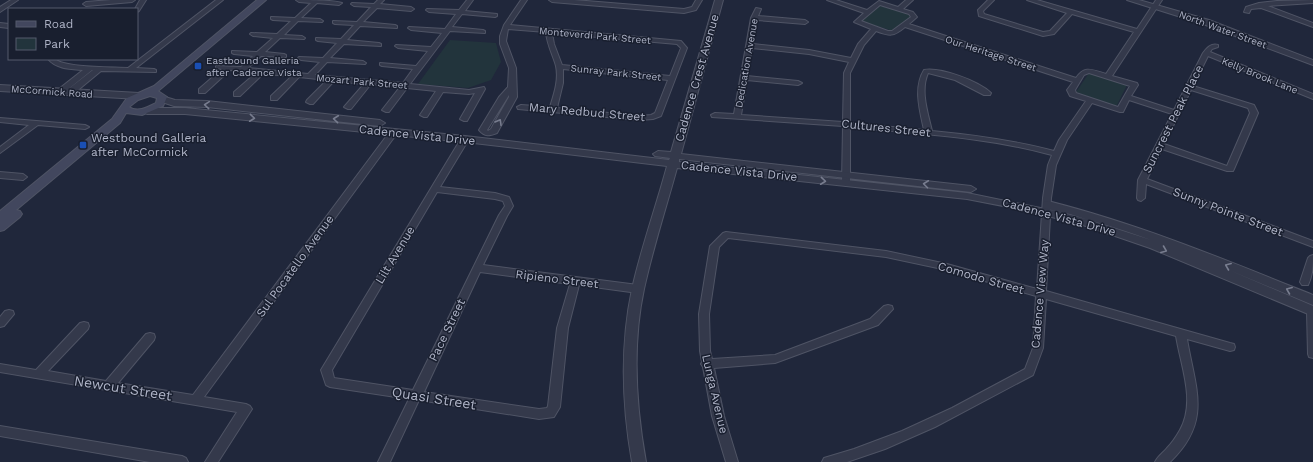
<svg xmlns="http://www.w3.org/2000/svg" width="1313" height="462" viewBox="0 0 1313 462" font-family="'Work Sans',sans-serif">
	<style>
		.green { fill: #22343c }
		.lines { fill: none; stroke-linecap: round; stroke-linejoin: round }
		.minor-casing { stroke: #4f5465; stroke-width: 2 }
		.tertiary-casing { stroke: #4f5465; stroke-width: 2 }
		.secondary-casing { stroke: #4f5465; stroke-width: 2 }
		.minor { fill: #34394b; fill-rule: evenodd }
		.tertiary { fill: #34394b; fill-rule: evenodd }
		.secondary { fill: #42475e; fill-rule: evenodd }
		.oneway { stroke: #787d8f }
		.transit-dot { fill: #1a4fb4; stroke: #191f2f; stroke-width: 1.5 }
		.labels { text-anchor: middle; stroke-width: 3; stroke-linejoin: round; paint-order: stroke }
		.far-street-label { font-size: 10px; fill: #afb4c7; stroke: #191f2f }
		.far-poi-label { font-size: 10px; fill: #afb4c7; stroke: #191f2f; text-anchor: start }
		.street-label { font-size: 12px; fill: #afb4c7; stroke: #191f2f }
		.poi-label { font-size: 12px; fill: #afb4c7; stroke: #191f2f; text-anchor: start }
		.near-street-label { font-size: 14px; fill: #afb4c7; stroke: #191f2f }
	</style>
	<rect width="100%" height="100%" fill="#20273b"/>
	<path class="green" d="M 878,6 C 884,6 907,12 911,16 L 893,31 L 860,21 Z
		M 450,40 L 496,43 L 501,62 L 491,80 L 468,88 L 418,84 Z
		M 1089,73 L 1127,85 L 1117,105 L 1114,106 L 1076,92 Z"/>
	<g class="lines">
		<defs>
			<path id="minor" d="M 11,0 L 18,0 L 0,12 L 0,7 Z
				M 111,0 L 135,0 L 132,2 L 86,6 L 83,4 L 86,2 Z
				M 140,0 L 146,0 L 139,11 L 137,12 L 137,9 L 135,9 Z
				M 216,0 L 223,0 L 136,68 L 154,69 L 156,70 L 156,72 L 101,71 L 72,95 L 66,95 L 66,91 L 93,70 L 92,70 L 62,94 L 59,94 L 55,92 L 83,70 C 71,69 56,69 48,59 L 55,59 C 64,68 113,67 128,68 Z
				M 296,0 C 307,0 333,0 342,3 L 339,5 L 317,3 L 301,18 L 320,19 L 323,21 L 322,22 L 298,21 L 284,35 L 302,36 L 305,38 L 304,39 L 280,38 L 265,52 L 284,54 L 286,55 L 286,57 L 261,56 L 248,68 L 308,74 L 320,62 L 301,60 L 298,58 L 299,57 L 323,58 L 337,43 L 318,41 L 316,40 L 316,38 L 341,39 L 354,25 L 335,24 L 333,23 L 333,21 L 357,22 L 371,7 L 354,6 L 351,4 L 352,3 L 374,4 L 378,0 L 384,0 L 380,4 L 411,7 L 414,9 L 411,11 L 377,8 L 363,22 L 395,25 L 397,26 L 397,28 L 360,26 L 347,40 L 379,43 L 381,44 L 381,46 L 344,44 L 330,58 L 363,61 L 366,63 L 365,64 L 327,62 L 315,75 L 403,83 L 413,69 L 382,66 L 380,65 L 380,63 L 416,66 L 428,51 L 398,48 L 395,46 L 396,45 L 431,47 L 442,33 L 411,30 L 408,28 L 409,27 L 445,29 L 456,14 L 429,12 L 426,10 L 427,9 L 459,10 L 467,0 L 473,0 L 465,11 L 497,14 L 497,16 L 495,17 L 462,14 L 452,27 L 483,30 L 485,31 L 485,33 L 450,31 L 410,84 L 469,90 L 484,87 L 485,89 L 467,121 L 464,121 L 460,119 L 475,93 L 469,94 L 443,92 L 427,117 L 424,117 L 420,115 L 436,91 L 407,88 L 389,112 L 386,112 L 382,110 L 400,87 L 371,84 L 351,109 L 348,109 L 344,107 L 364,84 L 334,81 L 313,104 L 310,104 L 306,102 L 307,100 L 327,80 L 299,77 L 277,100 L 271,100 L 271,96 L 292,76 L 263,74 L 240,96 L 234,96 L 234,92 L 256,73 L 230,70 L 205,93 L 199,93 L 199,89 L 222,69 L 216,68 L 216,66 L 241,67 L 253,56 L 234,54 L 232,53 L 232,51 L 257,52 L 273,38 L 253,36 L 250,34 L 251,33 L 277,34 L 291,21 L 273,20 L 271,19 L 271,17 L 295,18 L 311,3 L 299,2 Z
				M 521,0 L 527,0 L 510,25 L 681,41 L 687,48 L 661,116 L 653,119 L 640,120 L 518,109 L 517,107 L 521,105 L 550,107 C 554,94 559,80 556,66 C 553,55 547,45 546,32 L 508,29 L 506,41 L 516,68 L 517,97 L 497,133 C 489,136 485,137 479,130 L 499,97 L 508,87 L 509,68 L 500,44 L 500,36 L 504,25 ZM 552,33 L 677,44 L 681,48 L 670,76 L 562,65 L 554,44 ZM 563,69 L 668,80 L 655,113 L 651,115 L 640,116 L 557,108 L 563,83 ZM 509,95 L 509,97 L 491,129 L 488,131 L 487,130 Z
				M 549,0 L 574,0 L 684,9 L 692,7 L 696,0 L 702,0 L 696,10 L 684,13 L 552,2 Z
				M 827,0 L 836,0 L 867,10 L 879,1 L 898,7 L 906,0 L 913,0 L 903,9 L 913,12 L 917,17 L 909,24 L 1076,78 C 1085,65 1092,70 1106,74 L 1134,32 L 1072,14 L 1054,34 L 1043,36 L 979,16 L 978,10 L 988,0 L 994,0 L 983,11 L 984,14 L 1043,32 L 1050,31 L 1067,13 L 1027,0 L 1037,0 L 1137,29 L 1156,0 L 1162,0 L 1112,76 L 1137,83 L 1138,85 L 1131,96 L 1174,110 L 1203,53 C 1207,48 1211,43 1218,45 L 1218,47 L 1212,49 L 1210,52 L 1313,94 L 1313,99 L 1208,56 L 1193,86 L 1254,105 L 1258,113 L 1234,169 L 1233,171 L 1227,171 L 1162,149 L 1147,179 L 1313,241 L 1313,247 L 1146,184 L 1145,198 L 1141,201 L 1138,200 L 1137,198 L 1138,180 L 1172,114 L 1129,100 L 1123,112 L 1120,112 L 1092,103 L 1067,140 L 1056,165 L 1051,198 L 1046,291 L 1230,343 L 1234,344 L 1235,347 L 1234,350 L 1230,351 L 1187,339 C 1195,388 1213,421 1170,462 L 1155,462 C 1158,456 1163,453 1167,448 C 1172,443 1176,437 1180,430 C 1196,401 1181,367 1176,336 L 1046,299 L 1043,348 L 1033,375 L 935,427 L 885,449 L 847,462 L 822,462 L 824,458 L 854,449 L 902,431 L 952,408 L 1025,369 L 1033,348 L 1036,296 L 947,270 L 886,257 L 728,238 L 719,247 L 709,314 L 710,351 L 712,359 L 775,355 L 870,319 L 884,306 L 888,305 L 892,306 L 893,309 L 878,325 L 775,363 L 714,368 L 724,416 L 738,462 L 726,462 L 712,416 L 703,367 L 701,364 L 702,362 L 700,351 L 699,314 L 710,246 L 723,233 L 726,232 L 886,251 L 947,264 L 1037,289 L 1043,198 L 1048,165 L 1052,155 C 987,137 918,134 850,127 L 850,183 L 846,186 L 842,183 L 843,126 L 712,117 L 711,115 L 715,113 L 734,114 L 751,18 L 756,8 L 761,9 L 758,16 L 805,20 L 808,22 L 805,24 L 757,20 L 753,44 L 809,50 L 851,58 L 858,44 L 871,29 L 854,22 L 864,13 ZM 880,5 L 909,14 L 911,17 L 892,31 L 888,31 L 861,21 ZM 905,27 L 1073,82 L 1067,90 L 1070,96 L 1086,101 L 1059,140 L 1054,151 C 1014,140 973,135 932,131 C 928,113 920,91 928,73 L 955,80 L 984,95 L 990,95 L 991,93 C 979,81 940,67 924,70 C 913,88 920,111 924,130 L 850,123 L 850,73 L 864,45 L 876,31 C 890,36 893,37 905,27 ZM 752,48 L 809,54 L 849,62 L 844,73 L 843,122 L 741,115 L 747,80 L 798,85 L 802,83 L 798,81 L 747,76 ZM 1089,73 L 1130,86 L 1118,107 L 1076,93 L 1075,90 L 1084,75 ZM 1191,90 L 1248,108 L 1250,113 L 1227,166 L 1164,144 Z
				M 1313,0 L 1313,3 L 1268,6 L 1313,23 L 1313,27 L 1261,8 L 1251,9 L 1249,13 L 1244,12 L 1246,7 L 1259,3 L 1277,1 Z
				M 0,23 L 9,24 L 9,28 L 0,27 Z
				M 0,118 L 85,125 L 89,127 L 85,129 L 38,125 L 0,153 L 0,147 L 29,125 L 0,122 Z
				M 391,130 L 397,130 L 398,132 L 204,397 L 246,404 L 250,406 L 252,409 L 218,462 L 205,462 L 237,412 L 0,372 L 0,364 L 36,370 L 80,323 L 84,322 L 88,323 L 89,326 L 88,329 L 48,371 L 106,381 L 146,334 L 150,333 L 154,334 L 155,337 L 154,340 L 118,383 L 193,395 Z
				M 462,137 L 465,137 L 469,139 L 440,187 L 495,193 L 509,197 L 513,206 L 507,216 L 483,265 L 638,285 L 641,286 L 643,289 L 641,292 L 638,293 L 579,285 L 568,328 L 560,407 L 554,417 L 539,419 L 419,400 L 390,462 L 378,462 L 409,399 L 330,387 L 326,385 L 321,370 ZM 437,192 L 495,199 L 503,201 L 505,206 L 499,215 L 413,390 L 334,378 L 332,370 ZM 480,272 L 570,284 L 557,328 L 548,406 L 547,408 L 539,409 L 424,392 Z
				M 0,172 L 23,174 L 27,177 L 23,180 L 0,178 Z
				M 1313,255 C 1313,265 1313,275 1308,285 L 1302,285 L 1300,282 L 1308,258 L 1310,256 Z
				M 1312,307 L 1313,307 L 1313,358 L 1309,357 L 1308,354 L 1307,311 L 1308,308 Z
				M 9,310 L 13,311 L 14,314 L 4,326 L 0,327 L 0,317 L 5,311 Z
				M 0,426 L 182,456 L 186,458 L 188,462 L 150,462 L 0,436 Z"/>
			<path id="tertiary" d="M 715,0 L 723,0 L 681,154 L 971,186 L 976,189 L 971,192 L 679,159 L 679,162 L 967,193 L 1070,214 L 1151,240 C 1116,227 1080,217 1044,208 L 1043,205 L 1044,202 L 1048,201 C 1139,224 1226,260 1313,295 L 1313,305 L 1229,270 L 1313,306 L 1313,316 L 1150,248 L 1086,226 L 1029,211 L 967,199 L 677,168 C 666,208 653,248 644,289 C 632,345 636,406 646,462 L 632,462 C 622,405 620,346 632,289 C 641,248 656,207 667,166 L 465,142 L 185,114 L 147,114 L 142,111 L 147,108 L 185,108 L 465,136 L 669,160 L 670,158 L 655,156 L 653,154 L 658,151 L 671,152 Z
				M 1127,0 L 1139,0 L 1209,20 L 1313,60 L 1313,65 L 1203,24 Z
				M 0,85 L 139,93 L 143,96 L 139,99 L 0,91 Z
				M 162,96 L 175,100 L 207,101 L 380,120 L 385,123 L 380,126 L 207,107 L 174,106 L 159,101 L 158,99 Z"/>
			<path id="secondary" d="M 257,0 L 266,0 L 158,91 L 167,97 L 163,106 L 142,115 L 126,113 L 120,123 L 16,210 L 20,211 L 22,214 L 20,217 L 4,230 L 0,231 L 0,211 L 112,119 L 127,98 L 154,86 ZM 150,96 L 157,98 L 156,103 C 148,107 138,113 129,107 L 138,100 Z"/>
		</defs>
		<use href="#minor" class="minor-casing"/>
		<use href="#tertiary" class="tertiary-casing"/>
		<use href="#secondary" class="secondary-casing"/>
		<use href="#minor" class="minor"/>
		<use href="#tertiary" class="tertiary"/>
		<use href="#secondary" class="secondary"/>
	</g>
	<defs><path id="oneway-chevron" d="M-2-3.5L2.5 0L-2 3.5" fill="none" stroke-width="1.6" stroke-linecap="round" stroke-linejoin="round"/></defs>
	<g class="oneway">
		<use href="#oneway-chevron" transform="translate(207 105) rotate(-175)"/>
		<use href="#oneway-chevron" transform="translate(252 118) rotate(6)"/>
		<use href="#oneway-chevron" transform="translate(336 119) rotate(-174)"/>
		<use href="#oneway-chevron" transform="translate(499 122) rotate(-60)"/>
		<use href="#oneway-chevron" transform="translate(823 181) rotate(6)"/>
		<use href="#oneway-chevron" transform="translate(926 184) rotate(-173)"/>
		<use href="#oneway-chevron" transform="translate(1164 250) rotate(22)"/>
		<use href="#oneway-chevron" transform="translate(1228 266) rotate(-158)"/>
		<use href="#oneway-chevron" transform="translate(1289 290) rotate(-158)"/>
	</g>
	<g class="transit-dot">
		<rect x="194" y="62" width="8" height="8" rx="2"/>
		<rect x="79" y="141" width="8" height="8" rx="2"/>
	</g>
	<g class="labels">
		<g class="far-street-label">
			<text transform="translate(1223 29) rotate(20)" y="4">North Water Street</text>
			<text transform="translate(595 35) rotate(5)" y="4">Monteverdi Park Street</text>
			<text transform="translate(991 53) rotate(18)" y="4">Our Heritage Street</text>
			<text transform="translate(746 63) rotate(-80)" y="4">Dedication Avenue</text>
			<text transform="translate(616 72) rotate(6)" y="4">Sunray Park Street</text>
			<text transform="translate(1260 75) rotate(22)" y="4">Kelly Brook Lane</text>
			<text transform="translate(362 81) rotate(5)" y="4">Mozart Park Street</text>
			<text transform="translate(52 91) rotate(4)" y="4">McCormick Road</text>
		</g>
		<g class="far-poi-label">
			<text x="206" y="64">Eastbound Galleria<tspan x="206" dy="12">after Cadence Vista</tspan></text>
		</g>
		<g class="street-label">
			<text transform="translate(697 78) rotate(-74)" y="4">Cadence Crest Avenue</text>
			<text transform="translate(587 112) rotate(5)" y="4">Mary Redbud Street</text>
			<text transform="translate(1173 119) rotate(-63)" y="4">Suncrest Peak Place</text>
			<text transform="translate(886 128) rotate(6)" y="4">Cultures Street</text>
			<text transform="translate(417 135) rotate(6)" y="4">Cadence Vista Drive</text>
			<text transform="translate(739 171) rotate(6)" y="4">Cadence Vista Drive</text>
			<text transform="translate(1228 212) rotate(21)" y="4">Sunny Pointe Street</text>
			<text transform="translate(1059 217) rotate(15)" y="4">Cadence Vista Drive</text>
			<text transform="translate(395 255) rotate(-59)" y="4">Lilt Avenue</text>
			<text transform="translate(295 266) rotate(-54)" y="4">Sul Pocatello Avenue</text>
			<text transform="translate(981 278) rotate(16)" y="4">Comodo Street</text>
			<text transform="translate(557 279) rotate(7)" y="4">Ripieno Street</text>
			<text transform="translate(1040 294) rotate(-85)" y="4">Cadence View Way</text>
			<text transform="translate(447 330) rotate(-64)" y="4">Pace Street</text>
			<text transform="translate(715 394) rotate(77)" y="4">Lunga Avenue</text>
		</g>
		<g class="poi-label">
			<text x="91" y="142">Westbound Galleria<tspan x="91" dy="14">after McCormick</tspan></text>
		</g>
		<g class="near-street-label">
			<text transform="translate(123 388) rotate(9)" y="5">Newcut Street</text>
			<text transform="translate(434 398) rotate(9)" y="5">Quasi Street</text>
		</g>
	</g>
	<rect x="8" y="8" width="130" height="52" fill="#191f2f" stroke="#555b6c"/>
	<rect x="16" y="21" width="20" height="6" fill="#42475e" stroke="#555b6c"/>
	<text x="44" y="28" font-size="12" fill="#afb4c7">Road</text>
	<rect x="16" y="38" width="20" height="12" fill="#22343c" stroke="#555b6c"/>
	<text x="44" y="48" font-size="12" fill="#afb4c7">Park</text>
</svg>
